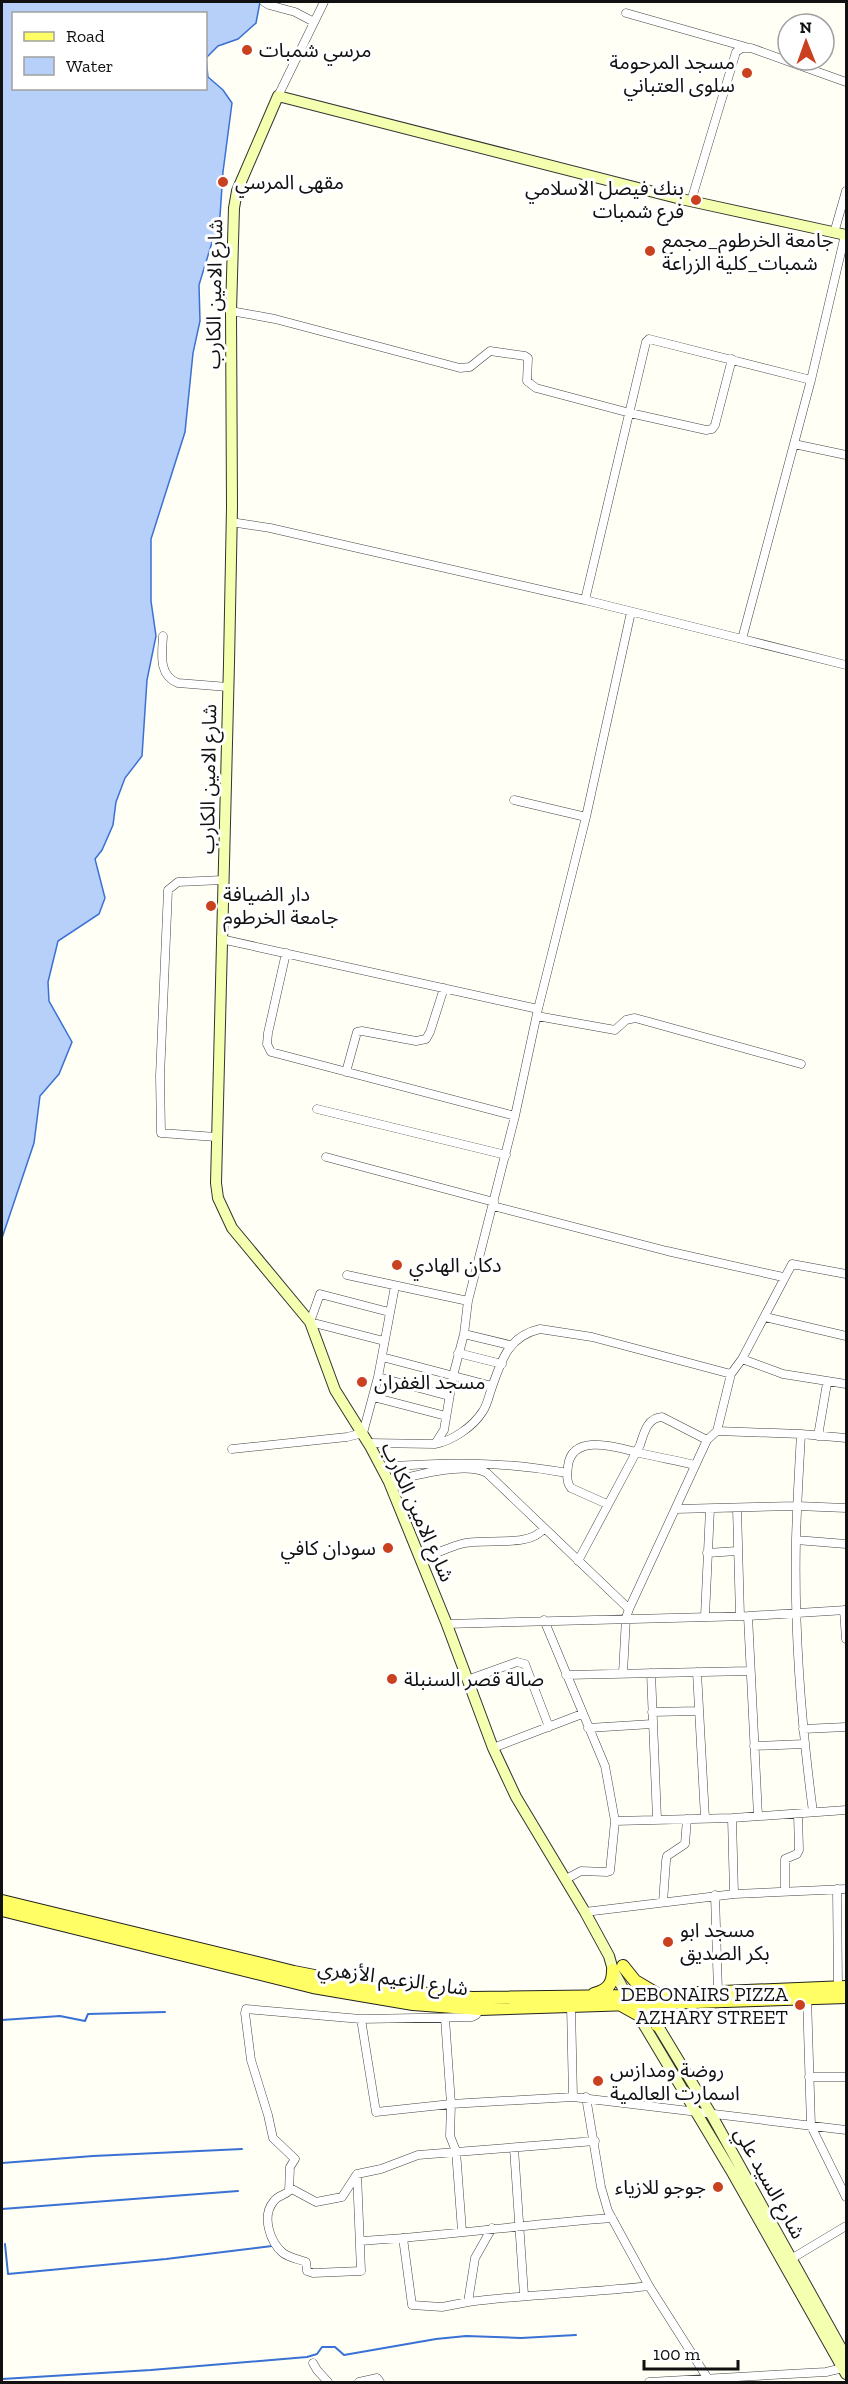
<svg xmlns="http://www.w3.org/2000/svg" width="848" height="2384" viewBox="0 0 848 2384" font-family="'Zilla Slab','Noto Sans Arabic',serif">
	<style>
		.water { fill: #b7d0f9; stroke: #3971d5; stroke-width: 1.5; fill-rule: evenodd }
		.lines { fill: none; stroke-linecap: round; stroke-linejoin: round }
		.stream { stroke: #3971d5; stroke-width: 2 }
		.street-casing { stroke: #444; stroke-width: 9 }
		.secondary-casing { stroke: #333; stroke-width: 12 }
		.primary-casing { stroke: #222; stroke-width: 14 }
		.street { stroke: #fff; stroke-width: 8 }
		.secondary { stroke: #f5ffb0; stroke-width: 10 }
		.primary { stroke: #fffe65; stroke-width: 12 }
		.poi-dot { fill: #ca4120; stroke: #fff; stroke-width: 2 }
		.labels { text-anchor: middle; stroke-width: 6; stroke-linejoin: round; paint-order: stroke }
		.poi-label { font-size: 20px; fill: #111; stroke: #fff; text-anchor: start }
		.street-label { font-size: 20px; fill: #111; stroke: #fff }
	</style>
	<rect width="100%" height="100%" fill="#fffff5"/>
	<path class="water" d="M 2,2 L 260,2 L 256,23 L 238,39 L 218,46 L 206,58 L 208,77 L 223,90 L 232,103 L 223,172 L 220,216 L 199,285 L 200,321 L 193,353 L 185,432 L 151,539 L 151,601 L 156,636 L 147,680 L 142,756 L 125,778 L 116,802 L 113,825 L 102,850 L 95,859 L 105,898 L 99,914 L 58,941 L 48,982 L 49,1001 L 72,1042 L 59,1074 L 40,1096 L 34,1143 L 2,1238 ZM 14,14 L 206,14 L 206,88 L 14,88 Z"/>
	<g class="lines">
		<path class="stream" d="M 2,2020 L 60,2016 L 85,2021 L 88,2014 L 165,2012
			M 2,2163 L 93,2156 L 242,2149
			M 2,2209 L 238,2191
			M 5,2244 L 8,2274 L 166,2259 L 272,2246
			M 2,2379 L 151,2370 L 307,2357 L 317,2354 L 322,2347 L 335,2347 L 344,2355 L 436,2339 L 466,2336 L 521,2338 L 576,2335"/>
		<defs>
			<path id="street" d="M 264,2 L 269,5 L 295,12 L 314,22
				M 626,13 L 746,47
				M 278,96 L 324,2
				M 691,201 L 736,52 L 742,48 L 751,48 L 846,82
				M 834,233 L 846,191
				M 231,311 L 275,319 L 460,368 L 470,367 L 490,351 L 525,356 L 528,358 L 527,381 L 536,388 L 630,413 L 706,430 L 712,429 L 715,425 L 732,359
				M 794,444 L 846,455
				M 231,522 L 270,528 L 585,600 L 646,342 L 649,339 L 811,380
				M 585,600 L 742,639 L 811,380 L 845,235
				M 163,636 C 162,654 158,675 178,683 L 228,687
				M 742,639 L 846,665
				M 514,800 L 586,817
				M 221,939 L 538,1009
				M 286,953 L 268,1033 L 267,1044 L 271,1052 L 515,1116
				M 537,1016 L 615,1030 L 626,1020 L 635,1018 L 801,1064
				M 346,1072 L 357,1032 L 362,1031 L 416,1041 L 426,1039 L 430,1032 L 444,988
				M 317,1109 L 506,1155
				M 216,1137 L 161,1133 L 160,1076 L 168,890 L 178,882 L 223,880
				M 326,1157 L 494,1202
				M 493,1206 L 667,1251 L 783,1277
				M 347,1275 L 468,1301
				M 765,1317 L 846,1336
				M 310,1322 L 320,1294 L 389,1312
				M 310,1322 L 384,1341
				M 464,1334 L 510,1345
				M 458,1353 L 502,1364
				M 382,1357 L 492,1386
				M 742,1359 L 783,1374 L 846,1384
				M 378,1377 L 449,1396
				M 373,1397 L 446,1416
				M 717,1431 L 801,1434 L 846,1438
				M 801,1434 C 799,1469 797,1504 796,1539 C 794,1630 801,1722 813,1812
				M 818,1436 L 827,1383
				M 369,1443 L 435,1444 L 444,1430 L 453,1376 L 464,1334 L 468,1301 L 515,1116 L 538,1009 L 586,817 L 631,612
				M 435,1444 C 452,1441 473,1427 483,1411 C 487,1405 489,1396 491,1390 C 501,1361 508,1336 540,1329 L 592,1337 L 731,1374
				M 232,1449 L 347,1437 L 363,1433 L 378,1377 L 395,1286
				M 381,1467 C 446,1462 503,1461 567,1473
				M 389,1482 C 413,1476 465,1461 487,1473 L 629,1609
				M 607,1504 L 571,1488 C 566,1482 567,1474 568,1466 C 572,1433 616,1447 636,1452 C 655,1457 675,1460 695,1465
				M 737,1508 L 740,1616
				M 676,1509 L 797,1506 L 846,1508
				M 796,1540 L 846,1544
				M 707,1553 L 737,1551
				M 421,1560 C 434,1554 447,1548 461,1544 C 483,1537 530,1549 544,1528
				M 578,1561 L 640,1445 C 644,1433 647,1418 662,1417 L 707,1440
				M 844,1610 L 846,1639
				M 705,1616 L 710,1509
				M 748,1616 L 758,1816
				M 544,1620 L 605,1766 L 615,1821
				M 446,1624 L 748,1616 L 846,1610
				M 697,1672 L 705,1818
				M 623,1673 L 626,1618 L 629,1609 L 707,1440 L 717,1431 L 731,1374 L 742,1359 L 792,1264 L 846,1274
				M 651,1673 L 657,1819
				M 566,1675 L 749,1671
				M 467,1680 L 517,1662 L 525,1664 L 549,1727
				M 652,1712 L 698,1711
				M 588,1728 L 652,1724
				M 803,1729 L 846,1727
				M 754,1746 L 804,1744
				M 493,1748 L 582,1714
				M 732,1818 L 734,1894
				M 566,1879 L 581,1871 L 607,1872 L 610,1871 L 615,1821 L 732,1818 L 846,1810
				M 837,1889 L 838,1987
				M 785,1891 L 785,1859 L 797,1854 L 799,1850 L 798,1814
				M 715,1895 L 718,1992
				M 663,1902 L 666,1861 L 667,1856 L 685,1844 L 687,1819
				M 585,1912 L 734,1894 L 846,1889
				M 807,1997 L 811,2126 L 846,2197
				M 571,2006 L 573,2097
				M 445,2018 L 451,2104 L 450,2136 L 456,2151 L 462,2231
				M 361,2019 L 376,2112 L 451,2104 L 573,2097 L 846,2130
				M 809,2077 L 846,2077
				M 586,2097 L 601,2187 L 608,2211 L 649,2286 L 708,2379
				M 514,2148 L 524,2295
				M 357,2174 L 361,2271 L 313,2273 L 307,2271 L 306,2262 C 298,2259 290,2258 283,2253 C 270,2242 261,2216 274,2201 C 277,2196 285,2195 289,2191 L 290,2167 L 295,2159 L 273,2138 L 268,2115 L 251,2060 L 245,2013 L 246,2009 L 361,2019 L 472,2017 L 476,2015 L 480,2009
				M 290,2188 L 316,2202 L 342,2197 L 357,2174 L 381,2169 L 418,2155 L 595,2141
				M 403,2238 L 412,2305 L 442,2307 L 468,2302 L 475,2258 L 492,2228
				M 361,2241 C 445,2236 528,2224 612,2218
				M 791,2259 L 846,2226
				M 468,2302 C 529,2294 589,2293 649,2286
				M 313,2363 L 317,2370 L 328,2382
				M 359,2382 L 377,2378 L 380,2382
				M 649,2382 L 826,2372 L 843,2368"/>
			<path id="secondary" d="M 846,235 L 681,199 L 278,96 L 237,191 L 234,208 L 231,311 L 232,507 L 229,663 L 216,1183 L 218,1198 L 232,1228 L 310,1322 L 335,1390 L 370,1446 L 389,1482 L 446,1622 L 493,1748 L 516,1797 L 585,1912 L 609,1956 L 613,1970 L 632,2005 L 733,2174 L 846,2374
				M 641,1998 L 711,2114 L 846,2357"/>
			<path id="primary" d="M 2,1901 L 294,1972 L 360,1985 L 443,1996 L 473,1998 L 627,1996 L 846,1987
				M 2,1910 L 313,1987 L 413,2004 L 480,2009 L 846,1997
				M 623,1966 L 635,1981 L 657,1994
				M 594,1994 C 608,1990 613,1984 613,1970
				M 621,2005 L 639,2015
				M 657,2025 L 654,2013 L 657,2008 L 666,2005"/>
		</defs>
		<use href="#street" class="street-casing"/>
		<use href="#secondary" class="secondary-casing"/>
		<use href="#primary" class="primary-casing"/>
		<use href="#street" class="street"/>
		<use href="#secondary" class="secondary"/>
		<use href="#primary" class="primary"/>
	</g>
	<g class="poi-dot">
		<circle cx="247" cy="50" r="6"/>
		<circle cx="747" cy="73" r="6"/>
		<circle cx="223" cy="182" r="6"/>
		<circle cx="696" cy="200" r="6"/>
		<circle cx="650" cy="251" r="6"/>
		<circle cx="211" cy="906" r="6"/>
		<circle cx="397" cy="1265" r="6"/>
		<circle cx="362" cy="1382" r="6"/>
		<circle cx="388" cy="1548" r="6"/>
		<circle cx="392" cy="1679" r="6"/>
		<circle cx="668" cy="1942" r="6"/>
		<circle cx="800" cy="2005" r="6"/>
		<circle cx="598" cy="2081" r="6"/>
		<circle cx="718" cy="2187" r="6"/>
	</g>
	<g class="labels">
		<g class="poi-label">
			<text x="259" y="57">مرسي شمبات</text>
			<text x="735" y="69" text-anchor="end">مسجد المرحومة<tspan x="735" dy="23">سلوى العتباني</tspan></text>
			<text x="235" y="189">مقهى المرسي</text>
			<text x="684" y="195" text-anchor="end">بنك فيصل الاسلامي<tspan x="684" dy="23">فرع شمبات</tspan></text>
			<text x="662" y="247">جامعة الخرطوم_مجمع<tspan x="662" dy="23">شمبات_كلية الزراعة</tspan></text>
			<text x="223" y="901">دار الضيافة<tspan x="223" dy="23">جامعة الخرطوم</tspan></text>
			<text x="409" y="1272">دكان الهادي</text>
			<text x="374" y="1389">مسجد الغفران</text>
			<text x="376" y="1555" text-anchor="end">سودان كافي</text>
			<text x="404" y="1686">صالة قصر السنبلة</text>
			<text x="680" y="1937">مسجد ابو<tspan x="680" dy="23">بكر الصديق</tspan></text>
			<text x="788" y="2001" text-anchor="end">DEBONAIRS PIZZA<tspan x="788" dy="23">AZHARY STREET</tspan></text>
			<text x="610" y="2077">روضة ومدازس<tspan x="610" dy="23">اسمارت العالمية</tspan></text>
			<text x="706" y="2194" text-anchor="end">جوجو للازياء</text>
		</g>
		<g class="street-label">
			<text transform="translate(214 294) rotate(-89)" y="7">شارع الامين الكارب</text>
			<text transform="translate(208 779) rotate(-89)" y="7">شارع الامين الكارب</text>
			<text transform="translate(418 1512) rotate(66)" y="7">شارع الامين الكارب</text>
			<text transform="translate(393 1978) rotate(8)" y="7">شارع الزعيم الأزهري</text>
			<text transform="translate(770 2183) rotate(61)" y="7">شارع السيد علي</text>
		</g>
	</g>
	<rect width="848" height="2384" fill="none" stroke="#111111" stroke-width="6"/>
	<rect x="12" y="12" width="195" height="78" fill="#ffffff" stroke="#a0a0a0" stroke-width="1.5"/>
	<rect x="24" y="32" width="30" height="9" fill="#fffe65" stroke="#a0a0a0" stroke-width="1.5"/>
	<text x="66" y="42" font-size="18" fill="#111111">Road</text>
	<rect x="24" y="57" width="30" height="18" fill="#b7d0f9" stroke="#a0a0a0" stroke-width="1.5"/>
	<text x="66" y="72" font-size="18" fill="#111111">Water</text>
	<g transform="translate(806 42) rotate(359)"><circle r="28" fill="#ffffff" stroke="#a0a0a0" stroke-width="1.5"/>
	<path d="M0-4.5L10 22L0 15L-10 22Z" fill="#ca4120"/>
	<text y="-9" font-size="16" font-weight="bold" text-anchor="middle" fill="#111111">N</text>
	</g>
	<path d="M644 2360v9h94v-9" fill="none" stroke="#111111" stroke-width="3"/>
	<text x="653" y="2360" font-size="18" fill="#111111" stroke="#ffffff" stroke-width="4.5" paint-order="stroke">100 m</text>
</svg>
